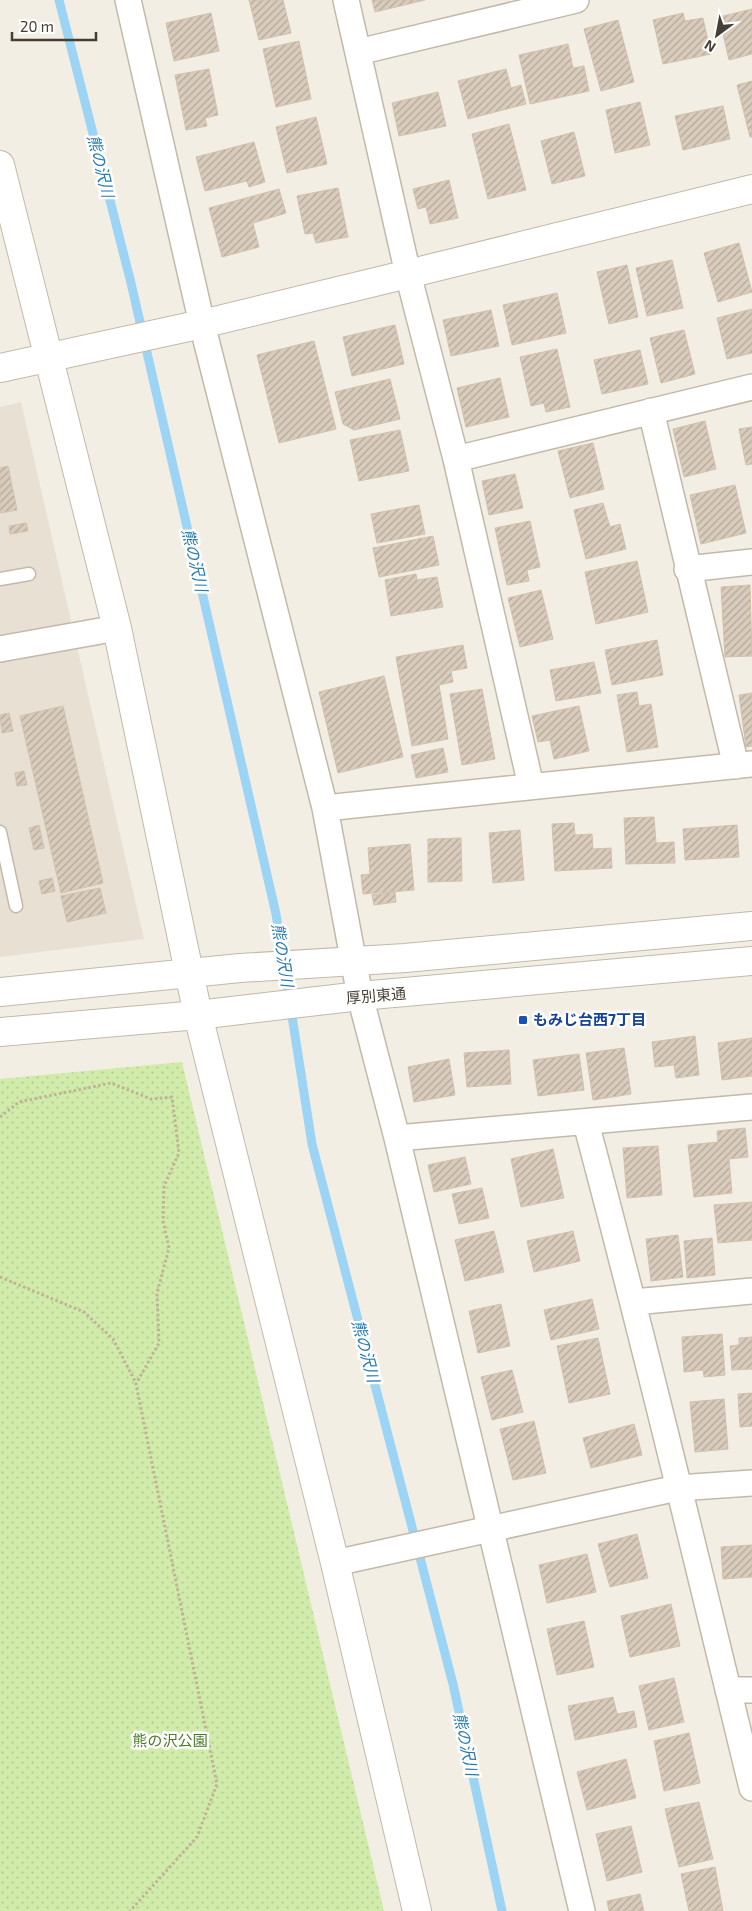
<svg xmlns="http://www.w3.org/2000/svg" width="752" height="1911" viewBox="0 0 752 1911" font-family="'Exo 2','Noto Sans JP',sans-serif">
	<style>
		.residential { fill: #e8e0d2 }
		.park { fill: url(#park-dots) }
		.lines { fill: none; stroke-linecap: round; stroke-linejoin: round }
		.stream { stroke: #9cd4f5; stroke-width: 9 }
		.building { fill: url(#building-hatch); stroke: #d1c1ac }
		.service-casing { stroke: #c2b9a9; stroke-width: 15 }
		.minor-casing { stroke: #c2b9a9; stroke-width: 28 }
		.tertiary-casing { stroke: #c2b9a9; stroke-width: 30 }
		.path { stroke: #c2b197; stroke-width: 3; stroke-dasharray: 2.5 2.5; stroke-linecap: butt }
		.service { stroke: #fff; stroke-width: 12 }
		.minor { stroke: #fff; stroke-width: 25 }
		.tertiary { stroke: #fff; stroke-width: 28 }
		.transit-dot { fill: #1a4fb4; stroke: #fff; stroke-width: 2 }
		.labels { text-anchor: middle; stroke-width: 5; stroke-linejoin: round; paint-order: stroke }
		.street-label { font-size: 15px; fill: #463e34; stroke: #fff }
		.transit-label { font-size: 15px; font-weight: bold; fill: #164399; stroke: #fff; text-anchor: start }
		.park-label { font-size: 15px; fill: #487b23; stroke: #fff }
		.water-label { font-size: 16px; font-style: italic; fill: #257bb1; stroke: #fff }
	</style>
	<defs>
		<pattern id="park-dots" width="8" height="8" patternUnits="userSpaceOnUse" patternTransform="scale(1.25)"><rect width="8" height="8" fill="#d0ebaa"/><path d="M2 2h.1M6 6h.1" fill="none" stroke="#b4cb93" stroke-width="1.8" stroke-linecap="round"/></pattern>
		<pattern id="building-hatch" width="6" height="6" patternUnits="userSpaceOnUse" patternTransform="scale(1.25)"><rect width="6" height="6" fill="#d9ccbc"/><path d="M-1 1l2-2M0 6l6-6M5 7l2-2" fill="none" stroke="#b2a79a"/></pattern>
	</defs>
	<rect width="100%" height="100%" fill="#f3eee4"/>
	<path class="residential" d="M 21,402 L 144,939 L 0,957 L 0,407 Z"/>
	<path class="park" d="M 182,1062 L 384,1911 L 0,1911 L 0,1079 Z"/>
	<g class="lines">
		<path class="stream" d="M 59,0 L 131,283 L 276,914 L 312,1144 L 453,1684 L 502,1911"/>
	</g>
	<path class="building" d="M 249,0 L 283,0 L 291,33 L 259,40 Z
		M 372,0 L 425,0 L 375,12 Z
		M 752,9 L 752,54 L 729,60 L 719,17 Z
		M 211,13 L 219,51 L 174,61 L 166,23 Z
		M 683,13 L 685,21 L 703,18 L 711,54 L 663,64 L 653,20 Z
		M 618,20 L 634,82 L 601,91 L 584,29 Z
		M 299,41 L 311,99 L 276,107 L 263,49 Z
		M 568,44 L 573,68 L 584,66 L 589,91 L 530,104 L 519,55 Z
		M 209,69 L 218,115 L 205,118 L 207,126 L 186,130 L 175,75 Z
		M 506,69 L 511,88 L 521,85 L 526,104 L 468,119 L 458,81 Z
		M 752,81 L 752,137 L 750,137 L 737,85 Z
		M 438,92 L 446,126 L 399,136 L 392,103 Z
		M 640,102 L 650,145 L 615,153 L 606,110 Z
		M 723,106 L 730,139 L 683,150 L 675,116 Z
		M 316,117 L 327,164 L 287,173 L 276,127 Z
		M 509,124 L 526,190 L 488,199 L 472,134 Z
		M 574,132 L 585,176 L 552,184 L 541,141 Z
		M 254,142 L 265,182 L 249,187 L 247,181 L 205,191 L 196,157 Z
		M 449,180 L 458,218 L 430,224 L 426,207 L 418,209 L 413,189 Z
		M 338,188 L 348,237 L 316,243 L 313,233 L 305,234 L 297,196 Z
		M 279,189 L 286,213 L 253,223 L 259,247 L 222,257 L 209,208 Z
		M 739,243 L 752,292 L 718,302 L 704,253 Z
		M 672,260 L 683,308 L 647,316 L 636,268 Z
		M 627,265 L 638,317 L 609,324 L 597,272 Z
		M 557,293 L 566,333 L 512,345 L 503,305 Z
		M 752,309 L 752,353 L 727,359 L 717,318 Z
		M 491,310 L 499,346 L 451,356 L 443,320 Z
		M 395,325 L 404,364 L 352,376 L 343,337 Z
		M 684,330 L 695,374 L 661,383 L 650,338 Z
		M 314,341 L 336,429 L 279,443 L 257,355 Z
		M 557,349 L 570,407 L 546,412 L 544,403 L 531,406 L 520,357 Z
		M 640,350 L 648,384 L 602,394 L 594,360 Z
		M 500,378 L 509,417 L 466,427 L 457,388 Z
		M 390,379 L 400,419 L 354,430 L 343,424 L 335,392 Z
		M 705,421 L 716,469 L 684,477 L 673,429 Z
		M 752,427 L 752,464 L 746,465 L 739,429 Z
		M 400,430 L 409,471 L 359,481 L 350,440 Z
		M 593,443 L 604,489 L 570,498 L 558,451 Z
		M 8,466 L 17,510 L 0,513 L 0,468 Z
		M 515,474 L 523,508 L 489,515 L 482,481 Z
		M 735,485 L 746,533 L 701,544 L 690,495 Z
		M 603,503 L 610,527 L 620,524 L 626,549 L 586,559 L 574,510 Z
		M 419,505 L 425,534 L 377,543 L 371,514 Z
		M 530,521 L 540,567 L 527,570 L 529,581 L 507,585 L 495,528 Z
		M 26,523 L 28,531 L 10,534 L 9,526 Z
		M 433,536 L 439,565 L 379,577 L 373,548 Z
		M 637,561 L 648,612 L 596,624 L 585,572 Z
		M 416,574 L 417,580 L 437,577 L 443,607 L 391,616 L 385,580 Z
		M 750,585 L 752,656 L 725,657 L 721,587 Z
		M 541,590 L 553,639 L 520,647 L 508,598 Z
		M 657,640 L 663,675 L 612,685 L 605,650 Z
		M 463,645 L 467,668 L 451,671 L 453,682 L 439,685 L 448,739 L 412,746 L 396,657 Z
		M 594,662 L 601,693 L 556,701 L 550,670 Z
		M 384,676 L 403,757 L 338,773 L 319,692 Z
		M 482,689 L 495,759 L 462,765 L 450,694 Z
		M 637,692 L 639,706 L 651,704 L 658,747 L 627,752 L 617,695 Z
		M 752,693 L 752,746 L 746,747 L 739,695 Z
		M 63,706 L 103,883 L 61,893 L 20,716 Z
		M 579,706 L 589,751 L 554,759 L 550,740 L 538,742 L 532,716 Z
		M 9,713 L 13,731 L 2,733 L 0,715 Z
		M 443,748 L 448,772 L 416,778 L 411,755 Z
		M 24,771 L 27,785 L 17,786 L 15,773 Z
		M 654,817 L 656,843 L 674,842 L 675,863 L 626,864 L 624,818 Z
		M 574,823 L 575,835 L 592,834 L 593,849 L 611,848 L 612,868 L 555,871 L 552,824 Z
		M 39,825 L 44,848 L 34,850 L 29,828 Z
		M 737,825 L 739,857 L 685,860 L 683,829 Z
		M 520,830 L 524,880 L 493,883 L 489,833 Z
		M 461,838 L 462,881 L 428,882 L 428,839 Z
		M 410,844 L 414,890 L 363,894 L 361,875 L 370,874 L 368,848 Z
		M 52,878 L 55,891 L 42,894 L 39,881 Z
		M 100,888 L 106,913 L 67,922 L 61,896 Z
		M 395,892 L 396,902 L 374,905 L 372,895 Z
		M 695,1036 L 699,1075 L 676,1078 L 674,1065 L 655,1067 L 652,1042 Z
		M 752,1038 L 752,1076 L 722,1080 L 718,1043 Z
		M 624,1048 L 631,1094 L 593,1100 L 586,1053 Z
		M 509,1050 L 511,1084 L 467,1087 L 464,1053 Z
		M 579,1054 L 584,1090 L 538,1096 L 533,1060 Z
		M 449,1059 L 455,1095 L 414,1102 L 408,1067 Z
		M 745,1128 L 748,1157 L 729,1159 L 732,1193 L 694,1197 L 688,1145 L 718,1142 L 717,1131 Z
		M 658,1146 L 662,1195 L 627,1198 L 623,1148 Z
		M 553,1149 L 564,1198 L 521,1207 L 511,1159 Z
		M 465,1157 L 471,1184 L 434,1192 L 428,1165 Z
		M 482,1188 L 489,1218 L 459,1224 L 452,1194 Z
		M 752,1202 L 752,1240 L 718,1243 L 714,1205 Z
		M 494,1231 L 504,1272 L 465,1281 L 455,1240 Z
		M 573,1231 L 580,1261 L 534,1272 L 527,1241 Z
		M 678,1235 L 683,1277 L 651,1281 L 646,1239 Z
		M 712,1238 L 715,1275 L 687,1278 L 684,1241 Z
		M 592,1299 L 599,1329 L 551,1340 L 544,1310 Z
		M 501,1304 L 510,1346 L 478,1353 L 469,1311 Z
		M 722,1334 L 725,1375 L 704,1377 L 703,1370 L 684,1372 L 682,1337 Z
		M 752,1337 L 752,1369 L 732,1370 L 730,1346 L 739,1345 L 739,1338 Z
		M 598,1338 L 610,1394 L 569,1403 L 557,1346 Z
		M 512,1370 L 523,1412 L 492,1420 L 481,1377 Z
		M 752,1393 L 752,1426 L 740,1427 L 738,1394 Z
		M 724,1399 L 728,1449 L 695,1452 L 690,1402 Z
		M 534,1421 L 546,1473 L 513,1480 L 500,1429 Z
		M 634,1424 L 642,1455 L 591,1468 L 583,1438 Z
		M 637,1534 L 648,1578 L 610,1587 L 598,1544 Z
		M 752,1545 L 752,1577 L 723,1579 L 721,1547 Z
		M 587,1554 L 596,1592 L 547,1603 L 539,1565 Z
		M 671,1604 L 680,1646 L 630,1657 L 621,1616 Z
		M 584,1621 L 594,1667 L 557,1675 L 547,1629 Z
		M 674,1678 L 684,1722 L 649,1730 L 639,1686 Z
		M 613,1697 L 617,1714 L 634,1711 L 637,1727 L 575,1740 L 568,1706 Z
		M 689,1733 L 700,1783 L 664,1791 L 654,1741 Z
		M 626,1759 L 636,1798 L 587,1810 L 577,1772 Z
		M 699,1802 L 713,1859 L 679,1867 L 665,1809 Z
		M 631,1826 L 642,1872 L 607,1881 L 596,1834 Z
		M 715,1867 L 723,1911 L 689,1911 L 681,1874 Z
		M 640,1894 L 644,1911 L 609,1911 L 607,1901 Z"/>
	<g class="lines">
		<defs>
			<path id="service" d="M 0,579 L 29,574
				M 0,832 L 16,906"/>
			<path id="minor" d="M 128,0 L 202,324 L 325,808 L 360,996 L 397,1138 L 582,1911
				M 346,0 L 408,274 L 456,459 L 531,786
				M 358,52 L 576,0
				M 651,411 L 736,766
				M 456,459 L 752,387
				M 687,569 L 752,562
				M 0,649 L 117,628
				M 325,808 L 752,764
				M 586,1123 C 645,1344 698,1566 752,1788
				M 397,1138 L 752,1107
				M 634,1302 L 752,1291
				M 335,1563 L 677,1488 L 752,1483
				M 728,1690 L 752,1690"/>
			<path id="tertiary" d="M 0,165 L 117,628 L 198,1015 L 335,1563 L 417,1911
				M 0,368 L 202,324 L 408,274 L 752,189
				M 0,992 L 240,968 L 405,958 L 752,926
				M 0,1032 L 198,1015 L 360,996 L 752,961"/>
		</defs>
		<use href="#service" class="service-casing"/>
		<use href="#minor" class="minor-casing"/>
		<use href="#tertiary" class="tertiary-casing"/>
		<path class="path" d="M 0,1117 L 19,1102 L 111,1083 L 151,1099 L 172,1097 L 179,1153 L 164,1186 L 163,1221 L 169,1248 L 157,1293 L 159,1343 L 136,1384 L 217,1784 L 197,1837 L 130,1911
			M 0,1277 L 84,1312 L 113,1339 L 136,1383"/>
		<use href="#service" class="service"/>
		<use href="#minor" class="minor"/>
		<use href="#tertiary" class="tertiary"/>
	</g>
	<rect class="transit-dot" x="518" y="1015" width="10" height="10" rx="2.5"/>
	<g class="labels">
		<g class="street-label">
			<text transform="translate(376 996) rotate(-5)" y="5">厚別東通</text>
		</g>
		<g class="transit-label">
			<text x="533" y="1025">もみじ台西7丁目</text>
		</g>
		<g class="park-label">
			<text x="170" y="1746">熊の沢公園</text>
		</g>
		<g class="water-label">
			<text transform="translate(101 166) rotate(76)" y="6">熊の沢川</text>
			<text transform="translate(195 560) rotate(77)" y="6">熊の沢川</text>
			<text transform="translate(283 955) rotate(81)" y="6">熊の沢川</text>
			<text transform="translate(366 1351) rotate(75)" y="6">熊の沢川</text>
			<text transform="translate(466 1744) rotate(78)" y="6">熊の沢川</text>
		</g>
	</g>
	<g transform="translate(717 35) rotate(212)" stroke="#ffffff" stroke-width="4" paint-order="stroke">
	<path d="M0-4L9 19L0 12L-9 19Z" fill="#463e34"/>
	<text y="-8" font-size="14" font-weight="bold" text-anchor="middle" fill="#463e34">N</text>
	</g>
	<path d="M12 32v8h84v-8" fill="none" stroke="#463e34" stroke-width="2.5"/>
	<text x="20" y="32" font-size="15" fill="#463e34" stroke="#ffffff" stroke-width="4" paint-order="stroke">20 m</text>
</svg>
